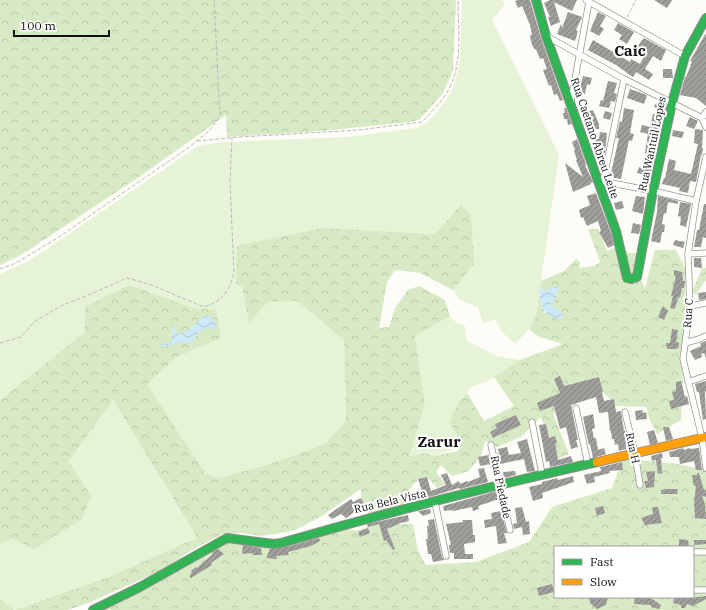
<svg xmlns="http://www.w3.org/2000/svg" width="706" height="610" viewBox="0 0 706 610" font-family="'IBM Plex Serif',serif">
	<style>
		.grass { fill: #e7f3d7 }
		.forest { fill: url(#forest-crowns); fill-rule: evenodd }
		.water { fill: url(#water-waves) }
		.building { fill: url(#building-hatch) }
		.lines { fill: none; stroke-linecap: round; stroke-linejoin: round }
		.street-casing { stroke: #979795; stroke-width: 7 }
		.fast-casing { stroke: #8e8d8b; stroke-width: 10 }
		.slow-casing { stroke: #8e8d8b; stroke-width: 10 }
		.path { stroke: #b9b9b8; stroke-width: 1; stroke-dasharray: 4 2; stroke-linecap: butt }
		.street { stroke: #fffffe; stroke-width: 5.5 }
		.fast { stroke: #30b455; stroke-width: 8 }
		.slow { stroke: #ff9f0a; stroke-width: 8 }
		.labels { text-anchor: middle; stroke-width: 4; stroke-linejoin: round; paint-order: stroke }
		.street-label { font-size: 11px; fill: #111; stroke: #fff }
		.district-label { font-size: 15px; font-weight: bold; fill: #111; stroke: #fff }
	</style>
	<defs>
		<pattern id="forest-crowns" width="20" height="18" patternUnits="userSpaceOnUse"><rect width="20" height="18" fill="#d8eac5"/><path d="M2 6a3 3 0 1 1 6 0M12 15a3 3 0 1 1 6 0" fill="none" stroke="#b8c8a8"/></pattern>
		<pattern id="water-waves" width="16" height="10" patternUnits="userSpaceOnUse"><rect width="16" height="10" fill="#cde8f7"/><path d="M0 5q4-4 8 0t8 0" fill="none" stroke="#afc6d3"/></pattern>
		<pattern id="building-hatch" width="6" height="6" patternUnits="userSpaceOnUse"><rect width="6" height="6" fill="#a19f9c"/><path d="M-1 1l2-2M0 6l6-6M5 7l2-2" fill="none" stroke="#82807e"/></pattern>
	</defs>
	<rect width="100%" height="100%" fill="#fdfcf7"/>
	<path class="grass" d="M 462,0 L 503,0 L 505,4 L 492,20 L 559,155 L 536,316 L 529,329 L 515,344 L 502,332 L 495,320 L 483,323 L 478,307 L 460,300 L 453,290 L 474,264 L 460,204 L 435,234 L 323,228 L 242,287 L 249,322 L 267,301 L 297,301 L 344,340 L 346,422 L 325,444 L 264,466 L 218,478 L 205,473 L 147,384 L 177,357 L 221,338 L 195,308 L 129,285 L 85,332 L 0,400 L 0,274 L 29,261 L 198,146 L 222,142 L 348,137 L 416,128 L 427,123 L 446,101 L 453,88 L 460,62 Z
		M 450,316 L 457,323 L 465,326 L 466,340 L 496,356 L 520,360 L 488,381 L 473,386 L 459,401 L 449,422 L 458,437 L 455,449 L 434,456 L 424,453 L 408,456 L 425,404 L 415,335 Z
		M 113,400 L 175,503 L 197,538 L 109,577 L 13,610 L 0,599 L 0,544 L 13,539 L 91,496 L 69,461 Z"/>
	<path class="forest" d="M 0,0 L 456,0 L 453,70 L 443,93 L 420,119 L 411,122 L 310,132 L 227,137 L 226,115 L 142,175 L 21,255 L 0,265 Z
		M 461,204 L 471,216 L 474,264 L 453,290 L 420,273 L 395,270 L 387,282 L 379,328 L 389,327 L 395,308 L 408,290 L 419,286 L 445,300 L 450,316 L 415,336 L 425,404 L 409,456 L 424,453 L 434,456 L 458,451 L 458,437 L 449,422 L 459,401 L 467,393 L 484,421 L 514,406 L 494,377 L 520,360 L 563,344 L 539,337 L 529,329 L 536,316 L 539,296 L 545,313 L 555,310 L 551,305 L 554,299 L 556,300 L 555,286 C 550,290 546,292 540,288 L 541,281 L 564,271 L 576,259 L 580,262 L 579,268 L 594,266 L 600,262 L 588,229 L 598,229 L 607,251 L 617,247 L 630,253 L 638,253 L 636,269 L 645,288 L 655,250 L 676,250 L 685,268 L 685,326 L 681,420 L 657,434 L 650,420 L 646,407 L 617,406 L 603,392 L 570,383 L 576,403 L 553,414 L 569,454 L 558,459 L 541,417 L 521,437 L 497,447 L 485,441 L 481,456 L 469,471 L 452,476 L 441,465 L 436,472 L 445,484 L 437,488 L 427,477 L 418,479 L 409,490 L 409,504 L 367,515 L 366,507 L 361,498 L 361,489 L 320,517 L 293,531 L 261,536 L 243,533 L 223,534 L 195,548 L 160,571 L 86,604 L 67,610 L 0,610 L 0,599 L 14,610 L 109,577 L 197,538 L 113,400 L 69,461 L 91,496 L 82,519 L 34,549 L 13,539 L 0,544 L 0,400 L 85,332 L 85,307 L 129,285 L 195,308 L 216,310 L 221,338 L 177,357 L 147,384 L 205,473 L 218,478 L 264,466 L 325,444 L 346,421 L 344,340 L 297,301 L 267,302 L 249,323 L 242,287 L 236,283 L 237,246 L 323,228 L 435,234 Z
		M 702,268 L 706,268 L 706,281 L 704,282 L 696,295 L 692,292 Z
		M 631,459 L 678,464 L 706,470 L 706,610 L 100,610 L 227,541 L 257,546 L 279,547 L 345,527 L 356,531 L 376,524 L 413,524 L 418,551 L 426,565 L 476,562 L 529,542 L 552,507 L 612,488 L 622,461 ZM 555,547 L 693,547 L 693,597 L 555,597 Z"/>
	<path class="water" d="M 555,286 L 560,288 L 556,294 L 557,300 L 554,299 L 551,305 L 555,309 L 559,308 L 564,319 C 546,321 537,304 540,288 C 546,291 550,290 555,286 Z
		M 208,315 L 217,324 L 214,329 L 203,329 L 198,333 L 191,343 L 183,342 L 162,347 L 160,343 L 165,345 L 172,340 L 172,329 L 176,326 L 177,334 C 196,332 195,318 208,315 Z"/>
	<path class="building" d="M 518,0 L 530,0 L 541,38 L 563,100 L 560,101 L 557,94 L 554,95 L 551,85 L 549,86 L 543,70 L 547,69 L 543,58 L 540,59 L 536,49 L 535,50 L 532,45 L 530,36 L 532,34 L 530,25 L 522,6 L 518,8 L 515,1 Z
		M 550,0 L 577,0 L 572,11 L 554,2 L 560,22 L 551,26 L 548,17 L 550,17 L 544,3 Z
		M 654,0 L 672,0 L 667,8 Z
		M 568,12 L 582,17 L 576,30 L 578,31 L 575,41 L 557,34 L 561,24 L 562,28 Z
		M 598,12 L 606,16 L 600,26 L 604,29 L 599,36 L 590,31 Z
		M 618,23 L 634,32 L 627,44 L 619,39 L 622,35 L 614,30 Z
		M 706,33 L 706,106 L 696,98 L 680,95 L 685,77 L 686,77 L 692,62 L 690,61 Z
		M 644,38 L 666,50 L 661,61 L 653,56 L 645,69 L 653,74 L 649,80 L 636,72 L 633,77 L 616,65 L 588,50 L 593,40 L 630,62 L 631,59 L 640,64 L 646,53 L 637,47 Z
		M 663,69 L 672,69 L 673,78 L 663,78 Z
		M 583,76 L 592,78 L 590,85 L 587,84 L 585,94 L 579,91 Z
		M 608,81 L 617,83 L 614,93 L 617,94 L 615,102 L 611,101 L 609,108 L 599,106 L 601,100 L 603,101 Z
		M 630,89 L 647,95 L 644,104 L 627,98 Z
		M 656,103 L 666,106 L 665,111 L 654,107 Z
		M 564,108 L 566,108 L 572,124 L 568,125 L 567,119 L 564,119 L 563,113 L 565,113 Z
		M 624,108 L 634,110 L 630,133 L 634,134 L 632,141 L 629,140 L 621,179 L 610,177 L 619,138 L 616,138 L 620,121 L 622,122 Z
		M 593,110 L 599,124 L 599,129 L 588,129 L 588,121 L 586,121 L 583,113 Z
		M 605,111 L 612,113 L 610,120 L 603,118 Z
		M 653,114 L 664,116 L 655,141 L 658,142 L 653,166 L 649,176 L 637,173 L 639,167 L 645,169 L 649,154 L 645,153 L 648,134 L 640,132 L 642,125 L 650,127 Z
		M 690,117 L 698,121 L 694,129 L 686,126 Z
		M 695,129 L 703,130 L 702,148 L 703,148 L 702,155 L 701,155 L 696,182 L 690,181 L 688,193 L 679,191 L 680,188 L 662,184 L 664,178 L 665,178 L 669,159 L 676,161 L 674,170 L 691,174 L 698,144 L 694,143 Z
		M 673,130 L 684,132 L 682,138 L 672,136 Z
		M 600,132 L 607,133 L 605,153 L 597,152 L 598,145 L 593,146 L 591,141 L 599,139 Z
		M 577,139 L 586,164 L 585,165 L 593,182 L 590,183 L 591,184 L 573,192 L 565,163 L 583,177 L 576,160 L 577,160 L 574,151 L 575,150 L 572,142 Z
		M 596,193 L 611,233 L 614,245 L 608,248 L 599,232 L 601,231 L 598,221 L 587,226 L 583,217 L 581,218 L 579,210 L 590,205 L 587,196 Z
		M 636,196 L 645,197 L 643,214 L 632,211 Z
		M 658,196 L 678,201 L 678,204 L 668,202 L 666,214 L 664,213 L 662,224 L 665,225 L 664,232 L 662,232 L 660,243 L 651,241 L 657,212 Z
		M 622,201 L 624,208 L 616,210 L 614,203 Z
		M 680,202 L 691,204 L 686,227 L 680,225 L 681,217 L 678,216 Z
		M 704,204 L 706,204 L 706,238 L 703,237 L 701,247 L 694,247 L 697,230 L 699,230 Z
		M 633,223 L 641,225 L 639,234 L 631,233 Z
		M 675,240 L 685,242 L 683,248 L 673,245 Z
		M 694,258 L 701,258 L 702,268 L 694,267 Z
		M 674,270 L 682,272 L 683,281 L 685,281 L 685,283 L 684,288 L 682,288 L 680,298 L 678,297 L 675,309 L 670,308 L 673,296 L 671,296 L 676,276 L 674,276 Z
		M 706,292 L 706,299 L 699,300 L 698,293 Z
		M 663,306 L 668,311 L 664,320 L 658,317 Z
		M 672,329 L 678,330 L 676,343 L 679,342 L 679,347 L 677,348 L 677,349 L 667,349 L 666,343 L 670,343 Z
		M 706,341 L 706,358 L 704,353 L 701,354 L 702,357 L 695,360 L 690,351 L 701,346 L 700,343 Z
		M 560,376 L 564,386 L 599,377 L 603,392 L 602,392 L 604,401 L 614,399 L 616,412 L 621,411 L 624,431 L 625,431 L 627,439 L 626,449 L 619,451 L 618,444 L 615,445 L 614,439 L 612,439 L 611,431 L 610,431 L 608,412 L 599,413 L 596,397 L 571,405 L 578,440 L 576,440 L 578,447 L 571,449 L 566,427 L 560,429 L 554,406 L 540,411 L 537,403 L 560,393 L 554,379 Z
		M 681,381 L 685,397 L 687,396 L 689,404 L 671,409 L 669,401 L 674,400 L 672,392 L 676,391 L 676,382 Z
		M 706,381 L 706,391 L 705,392 L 706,419 L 703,420 L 699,392 L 697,392 L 695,384 Z
		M 643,410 L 642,413 L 646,412 L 647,419 L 636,420 L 635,411 Z
		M 593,414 L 595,428 L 592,429 L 594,438 L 596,438 L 598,450 L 604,448 L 606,454 L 593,458 L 590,444 L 589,445 L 587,437 L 583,417 Z
		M 516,415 L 521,425 L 493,438 L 490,432 L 497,428 L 495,424 Z
		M 546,424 L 549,438 L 555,436 L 557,443 L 555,443 L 558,460 L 571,456 L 573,462 L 550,467 L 549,461 L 546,462 L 539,425 Z
		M 663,427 L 669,427 L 673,439 L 666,441 Z
		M 654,430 L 658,443 L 650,445 L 647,432 Z
		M 527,439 L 535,471 L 527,472 L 524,459 L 500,464 L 497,453 L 499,453 L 498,449 L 507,447 L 509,455 L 521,453 L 517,442 Z
		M 683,448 L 684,450 L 689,448 L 690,449 L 699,448 L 702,470 L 696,470 L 694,461 L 680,464 L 679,457 L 670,457 L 669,452 Z
		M 662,453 L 663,458 L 661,458 L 662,473 L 658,474 L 656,460 L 652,461 L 651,456 Z
		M 489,455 L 491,464 L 480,466 L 478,457 Z
		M 622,462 L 623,470 L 609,471 L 610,473 L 594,477 L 595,482 L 587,484 L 584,475 L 601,471 L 600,467 Z
		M 484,468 L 488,482 L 460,489 L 459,488 L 423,499 L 420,493 L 422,491 L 418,479 L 427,477 L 431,491 L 446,485 L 441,475 L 447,473 L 452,485 L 459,481 L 460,484 L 467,481 L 468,482 L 480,477 L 478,469 Z
		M 515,471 L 516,475 L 504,478 L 503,472 Z
		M 655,471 L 654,487 L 646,488 L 644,481 L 648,481 L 646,472 Z
		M 697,473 L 699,473 L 704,490 L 706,490 L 706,497 L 702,496 L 705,504 L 706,519 L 695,518 L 694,502 L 696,486 L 694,486 L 692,475 L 697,475 Z
		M 573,476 L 574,482 L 542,493 L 543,498 L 533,501 L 529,487 L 542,484 L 542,482 L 557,478 L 558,480 Z
		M 670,489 L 678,489 L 677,494 L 661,494 L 661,490 Z
		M 497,491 L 499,499 L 478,506 L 479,509 L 473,511 L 472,507 L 453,511 L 452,510 L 444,511 L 443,506 Z
		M 361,498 L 366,507 L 360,510 L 359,509 L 346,518 L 341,514 L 332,519 L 328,515 L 351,499 L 353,502 Z
		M 603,506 L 605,513 L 597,516 L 595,508 Z
		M 522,507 L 526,522 L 529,521 L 530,534 L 523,535 L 522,527 L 514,529 L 513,524 L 517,523 L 515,508 Z
		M 652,507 L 658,507 L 662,523 L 645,525 L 641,518 L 653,514 Z
		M 430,509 L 431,513 L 423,516 L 418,511 Z
		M 501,511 L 507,533 L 504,533 L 507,543 L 498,544 L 496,526 L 485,528 L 484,520 L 492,519 L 491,513 Z
		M 408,515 L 409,521 L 403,523 L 403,522 L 387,529 L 395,549 L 393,550 L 386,540 L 384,541 L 379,524 L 368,527 L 367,524 Z
		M 434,519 L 442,557 L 444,560 L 433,562 L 431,554 L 428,554 L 426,539 L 428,539 L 427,526 L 429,526 L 428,520 Z
		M 463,520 L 472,520 L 473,535 L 475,535 L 475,542 L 464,544 L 465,554 L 473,554 L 473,559 L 454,559 L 454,553 L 450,553 L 449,545 L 451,545 L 446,524 L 463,522 Z
		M 368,528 L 370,533 L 360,537 L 358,532 Z
		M 319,538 L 320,541 L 311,546 L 288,552 L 289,555 L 276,556 L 277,559 L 266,558 L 270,549 L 282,548 Z
		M 679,539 L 688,540 L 689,546 L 679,547 Z
		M 694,540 L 706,540 L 706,544 L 694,545 Z
		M 243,545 L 261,548 L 262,555 L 253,555 L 253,553 L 242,554 Z
		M 218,549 L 224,554 L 211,563 L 212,565 L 191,578 L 189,576 L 192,573 L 191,571 L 196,567 L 197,568 L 213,554 L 212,552 Z
		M 552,584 L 554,592 L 539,596 L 537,588 Z
		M 706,596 L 706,599 L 693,606 L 687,604 L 685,608 L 681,608 L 681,605 L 673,603 L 674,597 L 691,597 L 690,598 Z
		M 589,597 L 608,597 L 606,605 L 597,609 L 590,603 Z
		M 635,597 L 649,597 L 661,605 L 659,609 L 651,607 L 651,605 L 634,604 Z"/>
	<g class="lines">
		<defs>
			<path id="street" d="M 586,0 L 685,56
				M 546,36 L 624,79 L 702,118
				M 571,101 L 589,2
				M 702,118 L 706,127
				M 702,118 L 706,112
				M 706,157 L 696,201 L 688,254 L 690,306 L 683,359 L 702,438 L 706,468
				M 601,181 L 653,191 L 696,201
				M 603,182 L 624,79
				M 688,254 L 706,253
				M 690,306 L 706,303
				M 685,343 L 696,340 L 706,336
				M 688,382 L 706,376
				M 576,408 L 588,464
				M 625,412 L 635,454 L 640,485
				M 532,422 L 542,474
				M 491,445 L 510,530
				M 435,502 L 446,556
				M 693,552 L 706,552
				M 693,590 L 706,590"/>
			<path id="fast" d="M 536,0 L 546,36 L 616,231 L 627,278 L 631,279 L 637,277 L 653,191 L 672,103 L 685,56 L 706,18
				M 93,610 L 140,587 L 227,538 L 274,544 L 281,543 C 385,513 491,486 597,462"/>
			<path id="slow" d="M 597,462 L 706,437"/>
		</defs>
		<use href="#street" class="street-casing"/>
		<use href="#fast" class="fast-casing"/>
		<use href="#slow" class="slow-casing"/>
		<path class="path" d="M 627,17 L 636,0
			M 197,141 L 240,137 L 359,130 L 422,122 C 431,112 443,101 449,89 C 463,63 458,28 458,0
			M 0,269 L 16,263 L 59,237 L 188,148 L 209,131 L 220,116 L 214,0
			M 0,343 L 21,337 L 35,321 L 61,306 L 86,296 L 127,278 L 149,284 L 204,307 C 223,301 228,292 234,274 L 230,182 L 232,138"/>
		<use href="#street" class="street"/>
		<use href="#fast" class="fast"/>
		<use href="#slow" class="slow"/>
	</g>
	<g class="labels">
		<g class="street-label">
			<text transform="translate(595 138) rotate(71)" y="4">Rua Caetano Abreu Leite</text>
			<text transform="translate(652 144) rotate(-78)" y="4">Rua Wantuil Lopes</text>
			<text transform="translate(688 313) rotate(-86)" y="4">Rua C</text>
			<text transform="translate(633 448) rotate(78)" y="4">Rua H</text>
			<text transform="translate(501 487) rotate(78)" y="4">Rua Piedade</text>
			<text transform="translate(390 501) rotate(-13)" y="4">Rua Bela Vista</text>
		</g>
		<g class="district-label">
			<text x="630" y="56">Caic</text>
			<text x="439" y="447">Zarur</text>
		</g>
	</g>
	<rect x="554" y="546" width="140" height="52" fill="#ffffff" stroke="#a0a0a0"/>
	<rect x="562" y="559" width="20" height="6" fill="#30b455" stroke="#a0a0a0"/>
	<text x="590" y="566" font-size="12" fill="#111111">Fast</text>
	<rect x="562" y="579" width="20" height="6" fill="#ff9f0a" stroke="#a0a0a0"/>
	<text x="590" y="586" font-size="12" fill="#111111">Slow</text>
	<path d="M14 30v6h95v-6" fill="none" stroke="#111111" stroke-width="2"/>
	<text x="20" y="30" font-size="12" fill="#111111" stroke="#ffffff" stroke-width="3" paint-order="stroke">100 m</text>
</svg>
